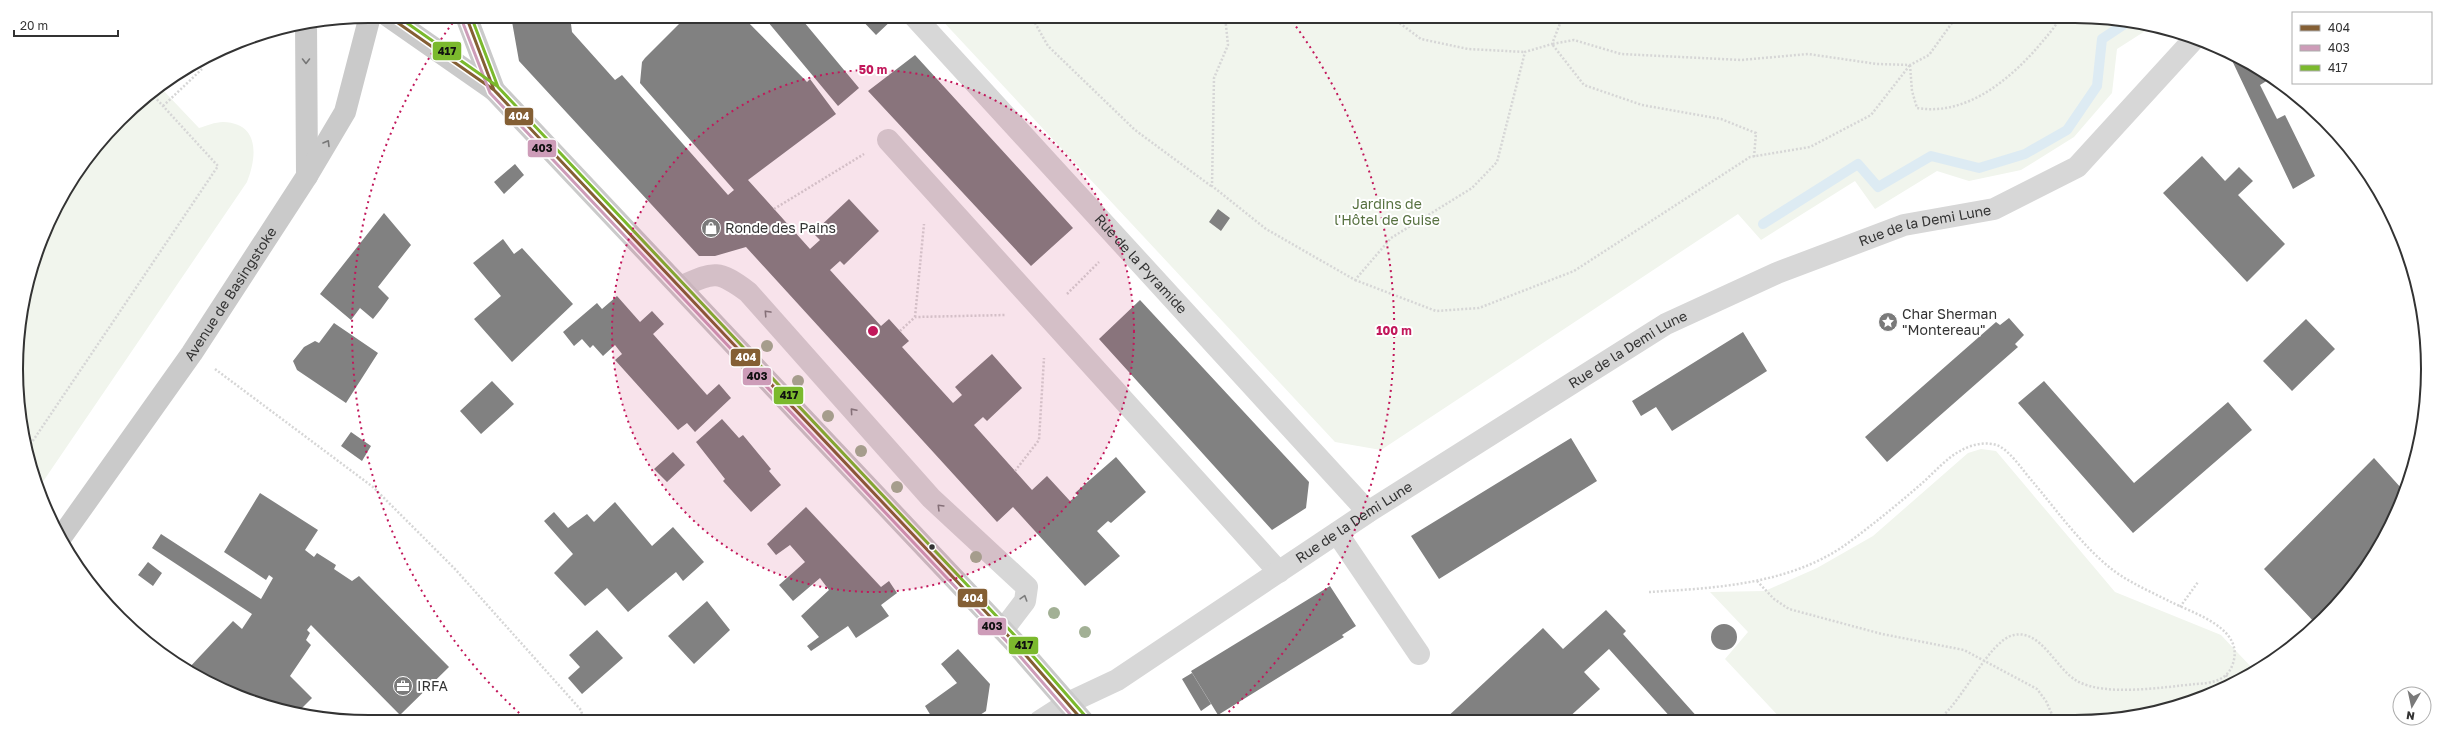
<svg xmlns="http://www.w3.org/2000/svg" width="2444" height="738" viewBox="0 0 2444 738" font-family="'Golos Text',sans-serif">
	<style>
		.green { fill: #f1f5ed }
		.lines { fill: none; stroke-linecap: round; stroke-linejoin: round }
		.stream { stroke: #ddebf3; stroke-width: 10 }
		.building { fill: #818181 }
		.path { stroke: #d6d6d6; stroke-width: 2.5; stroke-dasharray: 2 2; stroke-linecap: butt }
		.minor { stroke: #d7d7d7; stroke-width: 22 }
		.major { stroke: #cacaca; stroke-width: 22 }
		.bus-1-casing { stroke: #fff; stroke-width: 6 }
		.bus-2-casing { stroke: #fff; stroke-width: 6 }
		.bus-3-casing { stroke: #fff; stroke-width: 6 }
		.bus-1 { stroke: #845f34; stroke-width: 3 }
		.bus-2 { stroke: #cd9cb8; stroke-width: 3 }
		.bus-3 { stroke: #7bb92d; stroke-width: 3 }
		.tree { fill: #a2b095 }
		.oneway { stroke: #777 }
		.oneway2 { stroke: #7d7d7d }
		.ring { fill: none; stroke: #c2185b; stroke-width: 2; stroke-dasharray: 2 4 }
		.bus-dot { fill: #333; stroke: #fff; stroke-width: 1.5 }
		.labels { text-anchor: middle; stroke-width: 4; stroke-linejoin: round; paint-order: stroke }
		.park-label { font-size: 14px; fill: #56703f; stroke: #fff }
		.street-label { font-size: 14px; fill: #333; stroke: #fff }
		.poi-label { font-size: 14px; fill: #333; stroke: #fff; text-anchor: start }
		.rim { fill: none; stroke: #333; stroke-width: 2 }
		.centre { fill: #c2185b; stroke: #fff; stroke-width: 2 }
		.ring-label { font-size: 12px; text-anchor: middle; font-weight: bold; fill: #c2185b; stroke: #fff; stroke-width: 4; stroke-linejoin: round; paint-order: stroke }
		.line-badge { stroke: #fff; stroke-width: 1.5 }
		.badge-label { font-size: 11px; text-anchor: middle; font-weight: bold; fill: #fff }
		.pale-badge-label { font-size: 11px; text-anchor: middle; font-weight: bold; fill: #111 }
	</style>
	<rect width="100%" height="100%" fill="#fff"/>
	<path class="green" d="M 938,16 L 2075,16 L 2153,26 L 2117,49 L 2112,93 L 2074,137 L 2021,170 L 1969,181 L 1937,171 L 1875,209 L 1855,181 L 1761,240 L 1738,214 L 1381,450 L 1335,442 Z
		M 161,88 L 199,128 C 206,126 215,122 223,122 C 260,123 257,157 247,182 L 40,486 L 28,460 L 17,392 L 19,323 L 53,213 L 89,154 L 136,104 Z
		M 1981,449 L 1996,451 L 2115,592 L 2221,635 L 2254,670 L 2231,686 L 2121,719 L 1782,720 L 1725,659 L 1748,632 L 1710,592 L 1765,591 L 1817,568 L 1873,536 L 1968,453 Z"/>
	<g class="lines">
		<path class="stream" d="M 1763,224 L 1858,164 L 1878,187 L 1931,156 L 1979,168 L 2025,154 L 2067,130 L 2097,86 L 2102,39 L 2129,21"/>
	</g>
	<path class="building" d="M 511,16 L 570,16 L 572,32 L 615,80 L 622,75 L 728,195 L 734,190 L 640,83 L 642,62 L 645,58 L 687,16 L 742,16 L 807,82 L 810,79 L 836,114 L 748,180 L 810,249 L 820,240 L 813,233 L 849,199 L 879,231 L 844,265 L 840,261 L 830,270 L 881,326 L 889,319 L 909,341 L 902,347 L 953,403 L 962,395 L 955,387 L 992,354 L 1022,388 L 987,421 L 983,417 L 974,425 L 1032,490 L 1047,476 L 1070,501 L 1078,495 L 1075,493 L 1116,457 L 1146,492 L 1111,523 L 1108,521 L 1097,531 L 1120,556 L 1085,586 L 1013,507 L 997,522 L 746,247 L 715,256 L 699,256 L 519,61 Z
		M 763,16 L 799,16 L 859,88 L 838,106 Z
		M 858,16 L 894,16 L 895,17 L 876,35 Z
		M 2228,52 L 2273,77 L 2260,85 L 2277,119 L 2285,115 L 2315,176 L 2293,189 Z
		M 915,55 L 1073,228 L 1031,266 L 868,91 Z
		M 2202,156 L 2225,181 L 2239,167 L 2253,181 L 2238,195 L 2285,244 L 2247,282 L 2163,193 Z
		M 515,164 L 524,175 L 504,194 L 494,182 Z
		M 1218,209 L 1230,218 L 1221,231 L 1209,222 Z
		M 384,213 L 411,245 L 378,287 L 389,298 L 381,309 L 373,319 L 360,308 L 351,320 L 320,294 Z
		M 503,239 L 514,254 L 522,248 L 573,304 L 512,362 L 474,319 L 501,296 L 473,263 Z
		M 617,296 L 640,322 L 652,311 L 664,324 L 653,334 L 707,395 L 719,384 L 731,398 L 695,432 L 687,423 L 678,430 L 615,360 L 622,354 L 615,345 L 603,356 L 593,345 L 590,348 L 582,339 L 574,346 L 563,332 L 597,303 L 602,309 Z
		M 1140,300 L 1309,482 L 1306,508 L 1272,530 L 1099,339 Z
		M 2009,318 L 2024,335 L 2015,344 L 2018,347 L 1887,462 L 1865,437 L 1996,322 L 2000,325 Z
		M 2306,319 L 2335,349 L 2292,391 L 2263,361 Z
		M 334,323 L 378,353 L 346,403 L 297,370 L 293,361 L 304,347 L 315,341 L 319,343 Z
		M 1743,332 L 1767,371 L 1672,431 L 1656,407 L 1641,416 L 1632,401 Z
		M 492,381 L 514,404 L 481,434 L 460,411 Z
		M 2044,381 L 2134,483 L 2228,402 L 2252,430 L 2133,533 L 2018,403 Z
		M 722,419 L 739,438 L 743,435 L 771,469 L 769,471 L 781,485 L 751,512 L 723,481 L 725,479 L 696,442 Z
		M 351,432 L 371,446 L 362,461 L 341,446 Z
		M 1571,438 L 1597,481 L 1439,579 L 1411,536 Z
		M 673,452 L 685,465 L 667,482 L 654,469 Z
		M 2374,458 L 2402,489 L 2381,545 L 2316,624 L 2264,569 Z
		M 260,493 L 318,530 L 305,550 L 314,557 L 317,553 L 336,565 L 334,569 L 352,581 L 359,576 L 449,667 L 400,715 L 311,625 L 307,630 L 310,633 L 306,640 L 311,645 L 290,676 L 312,698 L 296,714 L 234,695 L 188,669 L 233,621 L 242,629 L 252,614 L 152,548 L 161,534 L 261,599 L 273,578 L 269,575 L 266,580 L 224,552 Z
		M 615,502 L 652,546 L 673,527 L 704,562 L 683,581 L 676,572 L 628,612 L 607,588 L 585,606 L 554,573 L 573,554 L 544,521 L 554,512 L 568,528 L 587,514 L 594,522 Z
		M 806,507 L 881,587 L 889,581 L 897,593 L 881,605 L 889,616 L 856,638 L 848,626 L 811,651 L 807,646 L 819,637 L 801,616 L 829,590 L 820,578 L 793,601 L 779,585 L 805,562 L 790,545 L 776,555 L 767,544 Z
		M 148,562 L 162,573 L 153,586 L 138,575 Z
		M 1330,586 L 1356,626 L 1342,635 L 1344,637 L 1218,715 L 1191,671 Z
		M 707,601 L 730,630 L 694,664 L 668,636 Z
		M 1606,610 L 1626,631 L 1623,634 L 1700,720 L 1673,720 L 1609,649 L 1584,672 L 1600,689 L 1566,720 L 1444,720 L 1543,628 L 1563,649 Z
		M1711 637a13 13 0 1 1 26 0a13 13 0 1 1-26 0Z
		M 597,630 L 623,658 L 582,694 L 568,678 L 580,667 L 569,655 Z
		M 958,649 L 990,684 L 986,711 L 971,721 L 949,721 L 945,714 L 934,721 L 925,706 L 957,683 L 941,664 Z
		M 1192,673 L 1211,704 L 1201,711 L 1182,679 Z"/>
	<g class="lines">
		<path class="path" d="M 1031,16 L 1048,46 L 1135,130 L 1211,186
			M 1225,16 L 1228,45 L 1214,78 L 1212,186 L 1266,229 L 1355,280 L 1391,238 L 1472,188 L 1497,162 L 1525,52 L 1552,44 L 1563,16
			M 1390,16 L 1421,39 L 1468,49 L 1525,52
			M 1910,65 L 1912,91 L 1917,108 C 1965,116 2007,82 2037,48 C 2046,37 2055,28 2061,16
			M 163,106 L 202,69
			M 1754,157 L 1756,133 L 1721,119 L 1642,105 L 1584,85 L 1552,44 L 1574,40 L 1621,54 L 1741,60 L 1808,54 L 1877,64 L 1910,65 L 1929,55 L 1957,16
			M 774,209 L 864,154
			M 1355,280 L 1436,311 L 1479,308 L 1574,271 L 1750,157 L 1810,147 L 1871,115 L 1910,65
			M 1067,294 L 1099,262
			M 915,317 L 924,224
			M 900,331 L 915,317 L 1006,315
			M 215,369 L 373,487 L 455,569 L 581,710 L 584,722
			M 26,451 L 218,166 L 152,94
			M 1015,471 L 1039,440 L 1044,358
			M 1757,581 L 1774,599 L 1789,609 L 1882,634 L 1964,650 L 2037,689 L 2046,701 L 2054,719
			M 1649,592 C 1718,588 1795,584 1852,540 C 1876,522 1898,504 1920,485 C 1933,474 1947,457 1962,450 C 1972,444 1988,441 1999,446 C 2012,453 2023,471 2033,482 C 2059,513 2092,560 2128,580 C 2142,588 2157,595 2171,602 C 2195,614 2247,629 2232,666 C 2226,681 2211,683 2196,684 C 2163,687 2106,697 2077,681 C 2056,669 2041,629 2014,635 C 1989,640 1963,701 1939,719
			M 2180,607 L 2198,582
			M 2226,675 L 2234,684"/>
		<g class="minor">
			<path id="s1" d="M 914,16 L 1368,512"/>
			<path d="M 888,140 L 1279,572"/>
			<path d="M 680,287 C 714,272 717,269 748,292 L 931,498 L 1027,587 L 1025,601 L 1003,630"/>
			<path d="M 1337,533 L 1419,654"/>
			<path id="s2" d="M 1040,721 L 1068,703 L 1117,680 L 1368,512 L 1666,324 L 1777,273 L 1904,225 L 1994,209 L 2077,167 L 2195,38"/>
		</g>
		<g class="major">
			<path d="M 388,16 L 494,90"/>
			<path d="M 466,16 L 494,90 L 1015,643 L 1083,721"/>
			<path d="M 306,22 L 307,176"/>
			<path id="s3" d="M 62,536 L 192,353 L 307,176 L 345,112 L 370,16"/>
		</g>
		<defs>
			<path id="bus-1" d="M 388,16 L 494,90 L 1015,643 L 1083,721
				M 466,16 L 494,90 L 499,95"/>
			<path id="bus-2" d="M 461,18 L 490,93 L 1011,646 L 1076,721"/>
			<path id="bus-3" d="M 397,16 L 497,86
				M 471,16 L 498,87 L 1019,640 L 1087,718"/>
		</defs>
		<use href="#bus-1" class="bus-1-casing"/>
		<use href="#bus-2" class="bus-2-casing"/>
		<use href="#bus-3" class="bus-3-casing"/>
		<use href="#bus-1" class="bus-1"/>
		<use href="#bus-2" class="bus-2"/>
		<use href="#bus-3" class="bus-3"/>
	</g>
	<g class="tree">
		<circle cx="767" cy="346" r="6"/>
		<circle cx="798" cy="381" r="6"/>
		<circle cx="828" cy="416" r="6"/>
		<circle cx="861" cy="451" r="6"/>
		<circle cx="897" cy="487" r="6"/>
		<circle cx="976" cy="557" r="6"/>
		<circle cx="1054" cy="613" r="6"/>
		<circle cx="1085" cy="632" r="6"/>
	</g>
	<defs><path id="oneway-chevron" d="M-2-3.5L2.5 0L-2 3.5" fill="none" stroke-width="1.6" stroke-linecap="round" stroke-linejoin="round"/></defs>
	<g class="oneway">
		<use href="#oneway-chevron" transform="translate(306 61) rotate(90)"/>
		<use href="#oneway-chevron" transform="translate(327 143) rotate(-59)"/>
	</g>
	<g class="oneway2">
		<use href="#oneway-chevron" transform="translate(767 313) rotate(-133)"/>
		<use href="#oneway-chevron" transform="translate(853 411) rotate(-131)"/>
		<use href="#oneway-chevron" transform="translate(940 507) rotate(-135)"/>
		<use href="#oneway-chevron" transform="translate(1024 598) rotate(-73)"/>
	</g>
	<circle cx="873" cy="331" r="261" fill="#c2185b" fill-opacity=".12"/>
	<g class="ring">
		<circle cx="873" cy="331" r="261"/>
		<path d="M528 721A521 521 0 0 1 457 17M1289 17A521 521 0 0 1 1222 718"/>
	</g>
	<defs>
		<symbol id="shop-disc" viewBox="-11 -11 22 22"><circle r="9.5" fill="#7a7a7a" stroke="#fff"/><path d="M-5-2.5h2.3a2.7 3.5 0 0 1 5.4 0H5L5.5 6h-11ZM-1.5-2.5h3a1.5 2.3 0 0 0-3 0Z" fill="#fff"/></symbol>
		<symbol id="sight-disc" viewBox="-11 -11 22 22"><circle r="9.5" fill="#7a7a7a" stroke="#fff"/><path d="M0-6L1.8-2.2L6-1.7L2.9 1.2L3.7 5.4L0 3.3L-3.7 5.4L-2.9 1.2L-6-1.7L-1.8-2.2Z" fill="#fff"/></symbol>
		<symbol id="office-disc" viewBox="-11 -11 22 22"><circle r="9.5" fill="#7a7a7a" stroke="#fff"/><path d="M-6-3h4V-5.5h4V-3h4V5H-6ZM-1-4.5V-3h2v-1.5ZM-6 0V1H6V0Z" fill="#fff"/></symbol>
	</defs>
	<g fill-rule="evenodd">
		<use href="#shop-disc" x="700" y="217" width="22" height="22"/>
		<use href="#sight-disc" x="1877" y="311" width="22" height="22"/>
		<use href="#office-disc" x="392" y="675" width="22" height="22"/>
	</g>
	<circle class="bus-dot" cx="932" cy="547" r="3.5"/>
	<g class="labels">
		<g class="park-label">
			<text x="1387" y="209">Jardins de<tspan x="1387" dy="16">l'Hôtel de Guise</tspan></text>
		</g>
		<g class="street-label">
			<text dy="5" stroke="none"><textPath href="#s2" startOffset="1020">Rue de la Demi Lune</textPath></text>
			<text dy="5" stroke="none"><textPath href="#s1" startOffset="336">Rue de la Pyramide</textPath></text>
			<text dy="5" stroke="none"><textPath href="#s3" startOffset="295">Avenue de Basingstoke</textPath></text>
			<text dy="5" stroke="none"><textPath href="#s2" startOffset="696">Rue de la Demi Lune</textPath></text>
			<text dy="5" stroke="none"><textPath href="#s2" startOffset="372">Rue de la Demi Lune</textPath></text>
		</g>
		<g class="poi-label">
			<text x="725" y="233">Ronde des Pains</text>
			<text x="1902" y="319">Char Sherman<tspan x="1902" dy="16">"Montereau"</tspan></text>
			<text x="417" y="691">IRFA</text>
		</g>
	</g>
	<path d="M0 0H2444V738H0ZM369 23H2075A346 346 0 0 1 2421 369V369A346 346 0 0 1 2075 715H369A346 346 0 0 1 23 369V369A346 346 0 0 1 369 23Z" fill="#fff" fill-rule="evenodd"/>
	<path class="rim" d="M369 23H2075A346 346 0 0 1 2421 369V369A346 346 0 0 1 2075 715H369A346 346 0 0 1 23 369V369A346 346 0 0 1 369 23Z"/>
	<circle cx="873" cy="331" r="6" class="centre"/>
	<g class="ring-label">
		<text x="873" y="74">50 m</text>
		<text x="1394" y="335">100 m</text>
	</g>
	<g class="line-badge">
		<rect x="432" y="41" width="30" height="20" rx="4" fill="#7bb92d"/>
		<rect x="504" y="107" width="30" height="19" rx="4" fill="#845f34"/>
		<rect x="527" y="139" width="30" height="19" rx="4" fill="#cd9cb8"/>
		<rect x="730" y="348" width="31" height="19" rx="4" fill="#845f34"/>
		<rect x="742" y="367" width="30" height="19" rx="4" fill="#cd9cb8"/>
		<rect x="773" y="386" width="31" height="19" rx="4" fill="#7bb92d"/>
		<rect x="957" y="588" width="31" height="20" rx="4" fill="#845f34"/>
		<rect x="977" y="617" width="30" height="19" rx="4" fill="#cd9cb8"/>
		<rect x="1008" y="636" width="31" height="19" rx="4" fill="#7bb92d"/>
	</g>
	<g class="badge-label">
		<text x="519" y="120">404</text>
		<text x="746" y="361">404</text>
		<text x="973" y="602">404</text>
	</g>
	<g class="pale-badge-label">
		<text x="447" y="55">417</text>
		<text x="542" y="152">403</text>
		<text x="757" y="380">403</text>
		<text x="789" y="399">417</text>
		<text x="992" y="630">403</text>
		<text x="1024" y="649">417</text>
	</g>
	<rect x="2292" y="12" width="140" height="72" fill="#ffffff" stroke="#adadad"/>
	<rect x="2300" y="25" width="20" height="6" fill="#845f34" stroke="#adadad"/>
	<text x="2328" y="32" font-size="12" fill="#333333">404</text>
	<rect x="2300" y="45" width="20" height="6" fill="#cd9cb8" stroke="#adadad"/>
	<text x="2328" y="52" font-size="12" fill="#333333">403</text>
	<rect x="2300" y="65" width="20" height="6" fill="#7bb92d" stroke="#adadad"/>
	<text x="2328" y="72" font-size="12" fill="#333333">417</text>
	<g transform="translate(2412 706) rotate(189)"><circle r="19" fill="#ffffff" stroke="#adadad"/>
	<path d="M0-3L7 15L0 10L-7 15Z" fill="#7a7a7a"/>
	<text y="-6" font-size="11" font-weight="bold" text-anchor="middle" fill="#333333">N</text>
	</g>
	<path d="M14 30v6h104v-6" fill="none" stroke="#333333" stroke-width="2"/>
	<text x="20" y="30" font-size="12" fill="#333333" stroke="#ffffff" stroke-width="3" paint-order="stroke">20 m</text>
</svg>
